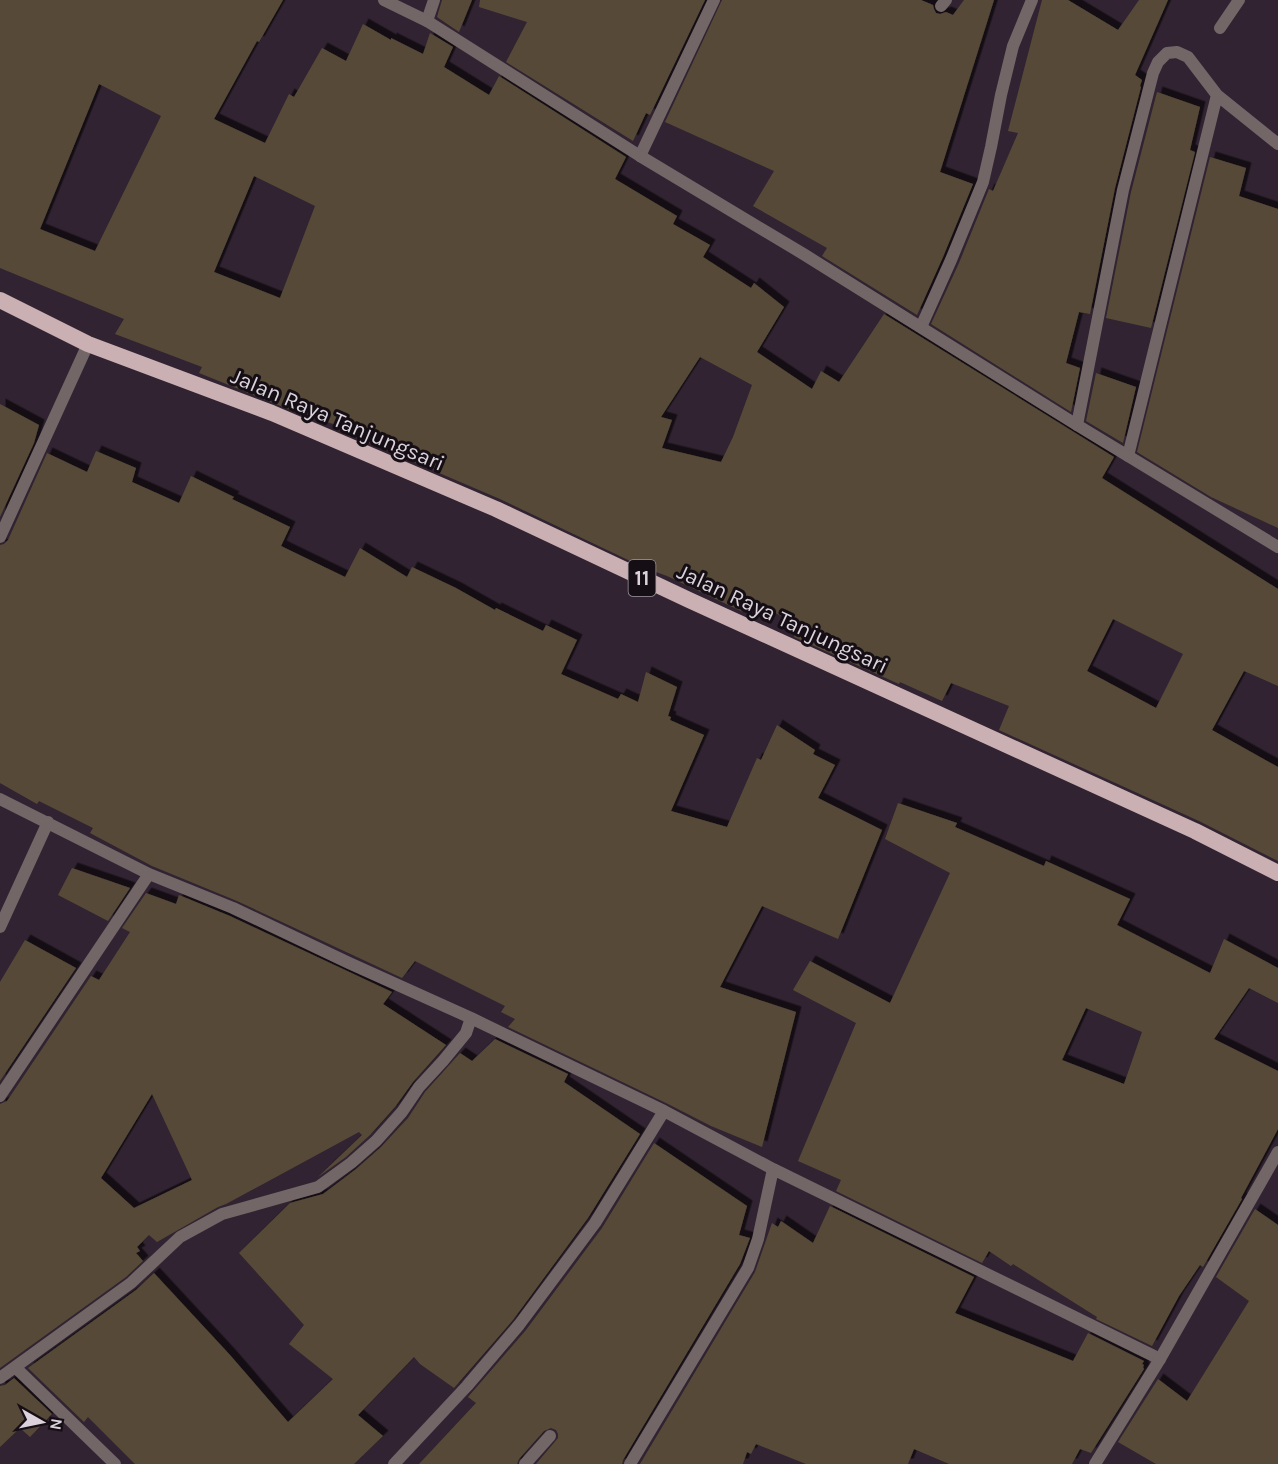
<svg xmlns="http://www.w3.org/2000/svg" width="1278" height="1464" viewBox="0 0 1278 1464" font-family="Karla,sans-serif">
	<style>
		.building { fill: #564a38; fill-rule: evenodd; filter: url(#shadow) }
		.lines { fill: none; stroke-linecap: round; stroke-linejoin: round }
		.minor { stroke: #726667; stroke-width: 12 }
		.tertiary { stroke: #726667; stroke-width: 12 }
		.trunk { stroke: #cab0b2; stroke-width: 16 }
		.labels { text-anchor: middle; stroke-width: 6; stroke-linejoin: round; paint-order: stroke }
		.shield { fill: #150f15; stroke: #a098a0; stroke-width: 1.5 }
		.shield-label { font-size: 21px; font-weight: bold; fill: #dbd2dc }
		.street-label { font-size: 22px; fill: #dbd2dc; stroke: #150f15 }
	</style>
	<defs>
		<filter id="shadow"><feDropShadow dx="5.5" dy="-5.5" stdDeviation="0" flood-color="#0009"/></filter>
	</defs>
	<rect width="100%" height="100%" fill="#312331"/>
	<path class="building" d="M 0,0 L 283,0 L 259,42 L 257,41 L 214,119 L 265,143 L 289,94 L 294,97 L 322,48 L 346,61 L 363,24 L 391,40 L 391,38 L 423,54 L 430,33 L 453,47 L 444,67 L 489,95 L 499,76 L 626,157 L 615,179 L 677,216 L 673,224 L 710,245 L 703,257 L 751,288 L 754,283 L 784,307 L 757,352 L 812,389 L 821,371 L 839,382 L 884,314 L 1114,457 L 1102,478 L 1278,589 L 1278,686 L 1244,671 L 1212,730 L 1278,767 L 1278,861 L 1199,821 L 999,730 L 1009,706 L 951,683 L 942,701 L 900,682 L 899,684 L 794,637 L 799,626 L 748,598 L 743,612 L 667,576 L 645,568 L 500,499 L 334,428 L 336,425 L 288,409 L 199,373 L 202,367 L 115,334 L 124,319 L 0,268 ZM 99,84 L 161,116 L 95,251 L 40,229 ZM 254,176 L 315,206 L 280,298 L 214,272 ZM 700,357 L 752,385 L 733,437 L 721,462 L 662,448 L 672,420 L 661,417 ZM 1113,619 L 1183,654 L 1156,708 L 1087,671 Z
		M 442,0 L 472,0 L 459,32 L 437,17 Z
		M 480,0 L 705,0 L 650,115 L 646,113 L 633,141 L 506,62 L 527,22 L 479,7 Z
		M 722,0 L 921,0 L 933,5 L 934,9 L 936,13 L 940,14 L 946,12 L 953,15 L 964,0 L 994,0 L 940,172 L 973,184 L 943,257 L 917,315 L 822,256 L 827,248 L 753,206 L 774,171 L 665,122 Z
		M 1042,0 L 1068,0 L 1118,30 L 1139,0 L 1168,0 L 1135,75 L 1142,80 L 1140,86 L 1141,87 L 1115,188 L 1090,314 L 1079,312 L 1066,363 L 1080,368 L 1071,412 L 931,324 L 959,263 L 989,189 L 993,191 L 1018,133 L 1008,131 Z
		M 1157,92 L 1200,107 L 1190,150 L 1195,152 L 1151,328 L 1106,318 L 1131,192 Z
		M 1210,157 L 1246,168 L 1239,196 L 1278,209 L 1278,528 L 1211,497 L 1137,452 Z
		M 1096,373 L 1136,387 L 1123,443 L 1086,421 Z
		M 0,404 L 39,425 L 34,443 L 0,517 Z
		M 96,451 L 136,468 L 132,482 L 179,503 L 191,476 L 234,497 L 232,499 L 290,527 L 281,546 L 345,577 L 360,548 L 407,577 L 412,567 L 456,588 L 495,610 L 496,608 L 543,631 L 546,625 L 577,640 L 561,674 L 618,699 L 621,694 L 638,702 L 646,672 L 677,687 L 668,716 L 671,717 L 670,720 L 704,735 L 671,811 L 727,827 L 757,758 L 761,760 L 777,725 L 815,750 L 813,754 L 835,765 L 818,798 L 882,830 L 838,939 L 762,906 L 720,987 L 796,1012 L 762,1147 L 711,1126 L 668,1104 L 508,1027 L 515,1019 L 501,1012 L 505,1006 L 415,961 L 402,978 L 237,901 L 152,866 L 90,833 L 93,828 L 39,801 L 37,804 L 0,783 L 0,545 L 4,544 L 8,540 L 47,453 L 87,472 Z
		M 898,803 L 957,823 L 955,827 L 1044,866 L 1046,861 L 1130,899 L 1117,925 L 1210,973 L 1224,939 L 1278,968 L 1278,1003 L 1249,988 L 1214,1039 L 1278,1071 L 1278,1129 L 1241,1198 L 1242,1199 L 1203,1267 L 1200,1265 L 1179,1296 L 1152,1346 L 1096,1319 L 1097,1317 L 1013,1264 L 1011,1266 L 989,1251 L 982,1263 L 836,1191 L 841,1180 L 798,1161 L 856,1023 L 793,990 L 810,961 L 890,1003 L 950,873 L 885,839 ZM 1086,1008 L 1142,1032 L 1124,1084 L 1062,1060 Z
		M 72,868 L 130,888 L 108,921 L 58,895 Z
		M 146,893 L 176,904 L 179,895 L 230,916 L 392,992 L 383,1004 L 446,1045 L 413,1082 L 395,1107 L 370,1135 L 346,1157 L 318,1177 L 362,1135 L 359,1132 L 226,1204 L 218,1207 L 157,1242 L 149,1235 L 137,1247 L 140,1251 L 136,1253 L 143,1261 L 126,1277 L 0,1368 L 0,1104 L 7,1101 L 91,976 L 99,980 L 130,932 L 122,928 ZM 152,1094 L 192,1180 L 134,1208 L 101,1178 Z
		M 25,940 L 76,968 L 0,1081 L 0,982 Z
		M 495,1039 L 568,1074 L 564,1082 L 640,1134 L 588,1218 L 513,1320 L 454,1388 L 420,1364 L 414,1357 L 358,1415 L 383,1436 L 354,1464 L 135,1464 L 88,1417 L 84,1422 L 28,1368 L 136,1290 L 154,1273 L 230,1355 L 288,1422 L 333,1379 L 289,1344 L 304,1325 L 239,1253 L 290,1203 L 323,1194 L 356,1169 L 381,1147 L 408,1118 L 425,1092 L 460,1053 L 472,1061 Z
		M 654,1143 L 747,1206 L 739,1235 L 750,1238 L 740,1264 L 623,1460 L 622,1464 L 536,1464 L 558,1438 L 558,1434 L 556,1430 L 551,1428 L 544,1431 L 519,1459 L 517,1464 L 419,1464 L 476,1403 L 468,1397 L 526,1330 L 602,1228 Z
		M 830,1206 L 974,1277 L 955,1313 L 1073,1361 L 1088,1333 L 1144,1361 L 1142,1364 L 1144,1365 L 1143,1367 L 1144,1369 L 1091,1453 L 1080,1449 L 1072,1464 L 949,1464 L 914,1449 L 908,1464 L 806,1464 L 756,1444 L 751,1454 L 747,1452 L 743,1464 L 640,1464 L 755,1272 L 772,1223 L 778,1227 L 781,1221 L 813,1243 Z
		M 1255,1209 L 1278,1225 L 1278,1464 L 1156,1464 L 1118,1442 L 1158,1379 L 1187,1401 L 1249,1301 L 1216,1277 Z
		M 14,1378 L 52,1414 L 30,1437 L 20,1428 L 0,1447 L 0,1386 L 5,1385 Z"/>
	<g class="lines">
		<path class="minor" d="M 941,6 L 946,0
			M 427,21 L 434,0
			M 1220,28 L 1239,0
			M 640,156 L 714,0
			M 921,327 L 951,260 L 983,182 L 991,147 L 1001,95 L 1013,46 L 1032,0
			M 1077,425 L 1123,190 L 1153,73 L 1158,62 L 1167,53 L 1177,52 L 1188,57 L 1217,95
			M 1128,456 L 1217,95 L 1278,144
			M 0,537 L 88,344
			M 0,799 L 149,874 L 233,908 L 349,963 L 471,1018 L 664,1111 L 773,1169 L 1160,1359
			M 0,927 L 48,822
			M 0,1096 L 149,874
			M 15,1367 L 115,1464
			M 0,1378 L 131,1283 L 180,1237 L 222,1214 L 318,1187 L 351,1163 L 376,1141 L 402,1112 L 419,1087 L 443,1061 L 466,1033 L 471,1018
			M 394,1464 L 467,1386 L 519,1325 L 595,1223 L 664,1111
			M 525,1464 L 550,1436
			M 630,1464 L 748,1268 L 758,1239 L 773,1169"/>
		<path class="tertiary" d="M 384,0 L 427,21 L 640,156 L 805,255 L 1077,425 L 1278,547
			M 1095,1464 L 1160,1359 L 1278,1152"/>
		<path class="trunk" d="M 0,300 L 88,344 L 272,413 L 496,509 L 689,600 L 1195,831 L 1278,873"/>
	</g>
	<g class="labels">
		<rect class="shield" x="628.5" y="560" width="27" height="36" rx="4.5"/>
		<g class="shield-label">
			<text x="642" y="585">11</text>
		</g>
		<g class="street-label">
			<text transform="translate(338 419) rotate(23)" y="8">Jalan Raya Tanjungsari</text>
			<text transform="translate(783 618) rotate(25)" y="8">Jalan Raya Tanjungsari</text>
		</g>
	</g>
	<g transform="translate(42 1422) rotate(99)" stroke="#150f15" stroke-width="4.5" paint-order="stroke">
	<path d="M0-4.5L10 22L0 15L-10 22Z" fill="#dbd2dc"/>
	<text y="-9" font-size="16" font-weight="bold" text-anchor="middle" fill="#dbd2dc">N</text>
	</g>
</svg>
